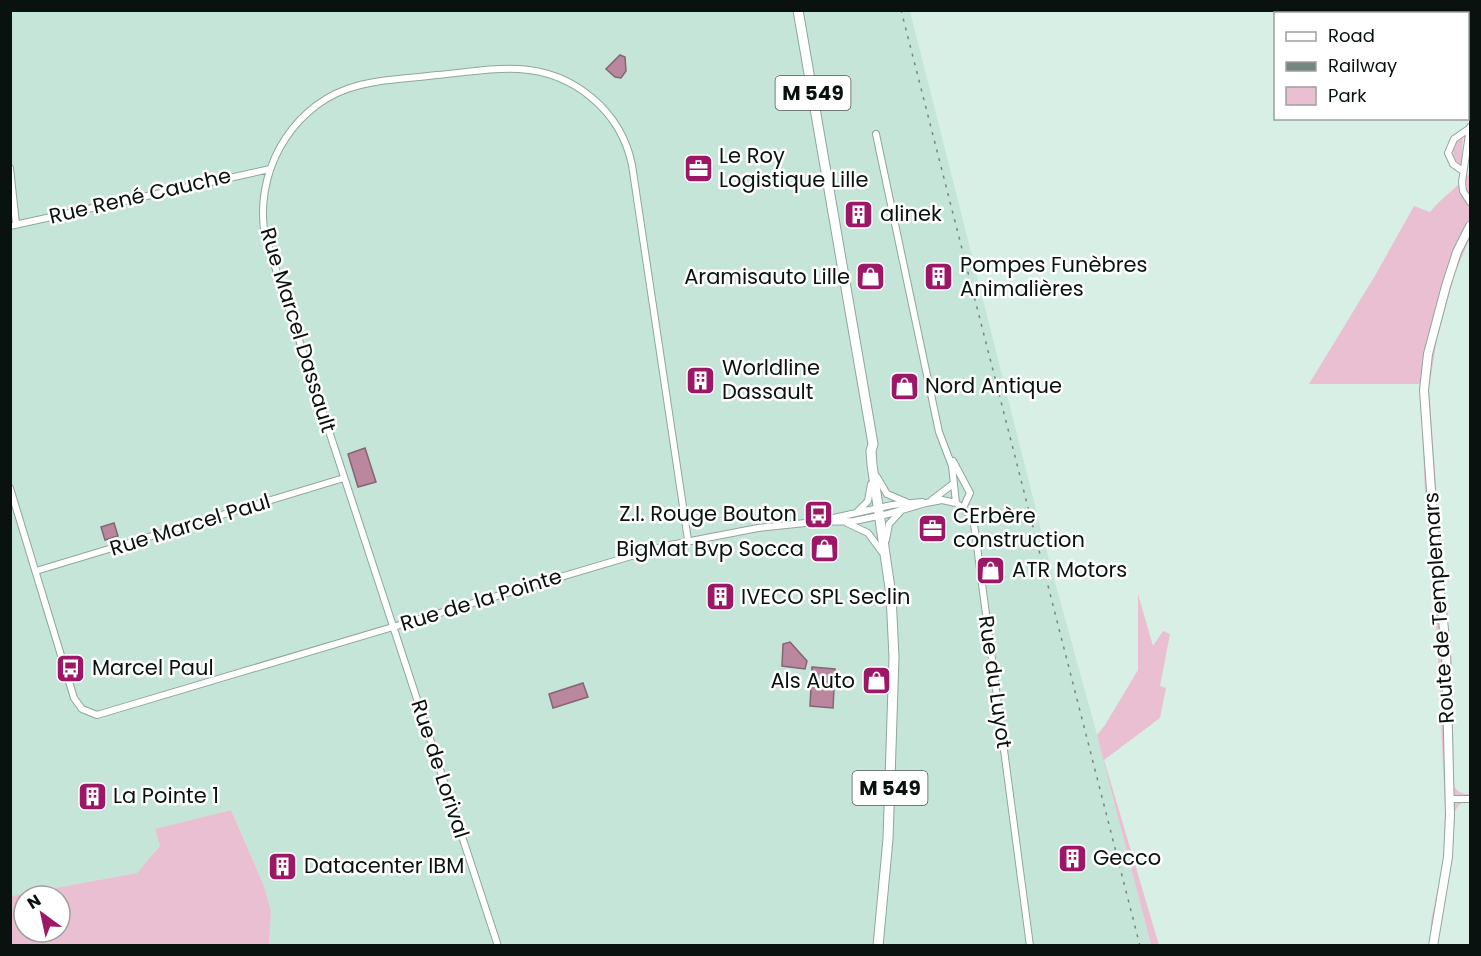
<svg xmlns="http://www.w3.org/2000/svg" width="1481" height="956" viewBox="0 0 1481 956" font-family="Poppins,sans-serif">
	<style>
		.built { fill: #c5e5d9 }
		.green { fill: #ebbfd2; fill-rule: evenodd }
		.water { fill: #ba879e; stroke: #856473; stroke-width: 1.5 }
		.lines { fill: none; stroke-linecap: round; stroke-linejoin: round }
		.street-casing { stroke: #90a69d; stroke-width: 8 }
		.secondary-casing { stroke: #90a69d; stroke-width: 10 }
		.primary-casing { stroke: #90a69d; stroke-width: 11 }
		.street { stroke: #fff; stroke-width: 6 }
		.secondary { stroke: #fff; stroke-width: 8 }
		.primary { stroke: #fff; stroke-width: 9 }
		.rail { stroke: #768680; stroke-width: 1.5; stroke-dasharray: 3 6; stroke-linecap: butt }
		.labels { text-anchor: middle; stroke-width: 5; stroke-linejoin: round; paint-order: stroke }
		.shield { fill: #fff; stroke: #545957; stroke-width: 1.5 }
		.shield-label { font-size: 20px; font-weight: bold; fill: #0a120f }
		.poi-label { font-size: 21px; fill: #0a120f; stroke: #fff; text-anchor: start }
		.street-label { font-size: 21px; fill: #0a120f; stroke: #fff }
	</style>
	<rect width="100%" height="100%" fill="#d8efe6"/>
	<path class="built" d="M 11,11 L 910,11 L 1047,553 L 1104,760 L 1151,945 L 269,945 L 271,911 L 264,886 L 231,810 L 156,829 L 160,846 L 137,873 L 11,896 Z"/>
	<path class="green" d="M 1461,137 L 1463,138 L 1461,165 L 1459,165 C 1451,156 1451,144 1461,137 Z
		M 1470,173 L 1470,238 L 1455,273 L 1437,339 L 1429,388 L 1440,542 L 1452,670 L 1454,786 C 1458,793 1463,794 1470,794 L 1470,802 C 1462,802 1458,804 1455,812 L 1452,858 L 1438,925 L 1437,945 L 1430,945 L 1431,921 L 1444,859 L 1445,809 L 1437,635 L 1425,492 L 1420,384 L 1309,384 L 1376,274 L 1414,206 L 1430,212 C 1442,197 1458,187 1470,173 Z
		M 1138,594 L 1153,646 L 1163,631 L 1170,634 L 1160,686 L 1166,688 L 1160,718 L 1104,760 L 1159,945 L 1151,945 L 1097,735 L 1105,725 L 1138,670 Z
		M 231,810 L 264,886 L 271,911 L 269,945 L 11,945 L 11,896 L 137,873 L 160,846 L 155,829 ZM 24,896 L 60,896 L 60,932 L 24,932 Z"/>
	<path class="water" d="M 620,55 L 625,57 L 626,71 L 621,78 L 615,77 L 606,69 Z
		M 365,448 L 376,482 L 358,487 L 348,454 Z
		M 114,523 L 118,536 L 105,540 L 101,527 Z
		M 790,642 L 807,661 L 805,669 L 782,666 L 783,644 Z
		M 812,667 L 835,669 L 833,708 L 810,706 Z
		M 583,683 L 588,697 L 553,708 L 549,694 Z"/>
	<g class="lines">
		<defs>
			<path id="street" d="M 1470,127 L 1462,182 L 1463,191 L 1470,202
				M 876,134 L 939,432 L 952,466 L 956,503
				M 10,168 L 16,224
				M 1463,171 L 1453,164 L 1448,153 L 1454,139 L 1470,128
				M 10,226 L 270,169
				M 953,461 L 970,493 L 963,508
				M 877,477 L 887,494 L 906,502
				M 10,488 L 74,698 L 82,709 L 97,715 L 665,546 L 758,528 L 815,522 L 854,521 L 888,514 L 926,503 L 942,500 L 956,503 L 966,511 L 973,520 L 975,531 L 1030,946
				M 932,500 L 953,484
				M 858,511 L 868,501 L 871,484
				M 829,519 L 892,505 L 922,502
				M 847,523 L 868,533 L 882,552
				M 886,540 L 889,524 L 900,512
				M 36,571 L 344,478
				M 1450,799 L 1470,799
				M 498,946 L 265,236 C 254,176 288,110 347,89 C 375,79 407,79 437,75 C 464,73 492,67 519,69 C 574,72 621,111 632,165 L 688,540"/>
			<path id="secondary" d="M 1433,946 L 1448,857 L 1450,815 L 1446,650 L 1433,519 L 1424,390 L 1428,354 L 1446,286 L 1457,252 L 1470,226"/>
			<path id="primary" d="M 798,10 L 873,444 L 871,451 L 872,465 L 891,595 L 894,657 L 888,839 L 878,946"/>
		</defs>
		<use href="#street" class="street-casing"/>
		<use href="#secondary" class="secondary-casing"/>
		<use href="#primary" class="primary-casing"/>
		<use href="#street" class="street"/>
		<use href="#secondary" class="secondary"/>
		<use href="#primary" class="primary"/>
		<path class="rail" d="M 901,10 L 1140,946"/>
	</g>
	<defs>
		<symbol id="office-square" viewBox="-11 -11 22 22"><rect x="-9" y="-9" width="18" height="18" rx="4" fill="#9d1767" stroke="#fff"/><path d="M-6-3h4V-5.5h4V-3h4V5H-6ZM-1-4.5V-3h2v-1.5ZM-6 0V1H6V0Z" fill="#fff"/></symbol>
		<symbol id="building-square" viewBox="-11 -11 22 22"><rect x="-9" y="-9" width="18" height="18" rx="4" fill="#9d1767" stroke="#fff"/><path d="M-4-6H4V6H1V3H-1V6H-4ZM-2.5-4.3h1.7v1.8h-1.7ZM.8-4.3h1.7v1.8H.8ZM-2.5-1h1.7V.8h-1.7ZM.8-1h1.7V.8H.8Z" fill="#fff"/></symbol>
		<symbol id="shop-square" viewBox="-11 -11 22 22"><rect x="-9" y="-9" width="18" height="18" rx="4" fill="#9d1767" stroke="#fff"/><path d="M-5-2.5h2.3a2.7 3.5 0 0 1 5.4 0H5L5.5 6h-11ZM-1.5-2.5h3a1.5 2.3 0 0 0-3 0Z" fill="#fff"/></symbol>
		<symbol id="bus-square" viewBox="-11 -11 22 22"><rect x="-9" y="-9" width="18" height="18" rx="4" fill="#9d1767" stroke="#fff"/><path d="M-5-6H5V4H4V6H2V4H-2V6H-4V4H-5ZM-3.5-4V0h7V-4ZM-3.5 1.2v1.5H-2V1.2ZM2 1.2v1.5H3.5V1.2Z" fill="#fff"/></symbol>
	</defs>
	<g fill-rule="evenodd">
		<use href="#office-square" x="682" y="152" width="33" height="33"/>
		<use href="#building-square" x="842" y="198" width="33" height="33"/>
		<use href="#shop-square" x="854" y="260" width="33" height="33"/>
		<use href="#building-square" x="922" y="260" width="33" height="33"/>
		<use href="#building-square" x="684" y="364" width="33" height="33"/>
		<use href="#shop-square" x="888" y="370" width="33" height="33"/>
		<use href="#bus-square" x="802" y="498" width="33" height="33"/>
		<use href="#office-square" x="916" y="512" width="33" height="33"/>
		<use href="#shop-square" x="808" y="532" width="33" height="33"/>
		<use href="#shop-square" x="974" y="554" width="33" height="33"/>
		<use href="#building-square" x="704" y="580" width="33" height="33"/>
		<use href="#bus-square" x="54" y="652" width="33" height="33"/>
		<use href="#shop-square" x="860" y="664" width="33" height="33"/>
		<use href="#building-square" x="76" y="780" width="33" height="33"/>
		<use href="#building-square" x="1056" y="842" width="33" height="33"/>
		<use href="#building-square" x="266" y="850" width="33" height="33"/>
	</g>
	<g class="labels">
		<g class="shield">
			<rect x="775.5" y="76" width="75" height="34" rx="4.5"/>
			<rect x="852.5" y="771" width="75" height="34" rx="4.5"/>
		</g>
		<g class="shield-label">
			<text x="813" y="100">M 549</text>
			<text x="890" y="795">M 549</text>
		</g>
		<g class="poi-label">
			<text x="719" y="163">Le Roy<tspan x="719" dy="24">Logistique Lille</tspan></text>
			<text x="880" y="221">alinek</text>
			<text x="960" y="272">Pompes Funèbres<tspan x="960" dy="24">Animalières</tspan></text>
			<text x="850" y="284" text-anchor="end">Aramisauto Lille</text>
			<text x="722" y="375">Worldline<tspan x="722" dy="24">Dassault</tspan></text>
			<text x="925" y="393">Nord Antique</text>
			<text x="797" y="521" text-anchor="end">Z.I. Rouge Bouton</text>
			<text x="953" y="523">CErbère<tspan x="953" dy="24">construction</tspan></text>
			<text x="804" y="556" text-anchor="end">BigMat Bvp Socca</text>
			<text x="1012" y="577">ATR Motors</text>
			<text x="741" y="604">IVECO SPL Seclin</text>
			<text x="92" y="675">Marcel Paul</text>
			<text x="855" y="688" text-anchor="end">Als Auto</text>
			<text x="113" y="803">La Pointe 1</text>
			<text x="1093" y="865">Gecco</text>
			<text x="304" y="873">Datacenter IBM</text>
		</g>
		<g class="street-label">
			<text transform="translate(140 196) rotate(-13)" y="7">Rue René Cauche</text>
			<text transform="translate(298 330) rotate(73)" y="7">Rue Marcel Dassault</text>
			<text transform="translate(190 525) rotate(-17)" y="7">Rue Marcel Paul</text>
			<text transform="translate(481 600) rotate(-17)" y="7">Rue de la Pointe</text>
			<text transform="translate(1439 608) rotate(-94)" y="7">Route de Templemars</text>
			<text transform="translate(995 682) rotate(82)" y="7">Rue du Luyot</text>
			<text transform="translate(440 769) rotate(72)" y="7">Rue de Lorival</text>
		</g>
	</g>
	<rect width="1481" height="956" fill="none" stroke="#0a120f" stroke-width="24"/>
	<rect x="1274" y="12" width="195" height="108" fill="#ffffff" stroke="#9da09f" stroke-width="1.5"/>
	<rect x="1286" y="32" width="30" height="9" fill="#ffffff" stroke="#9da09f" stroke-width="1.5"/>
	<text x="1328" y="42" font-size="18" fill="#0a120f">Road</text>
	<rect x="1286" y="62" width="30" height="9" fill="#768680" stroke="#9da09f" stroke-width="1.5"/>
	<text x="1328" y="72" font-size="18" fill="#0a120f">Railway</text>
	<rect x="1286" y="87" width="30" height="18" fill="#ebbfd2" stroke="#9da09f" stroke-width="1.5"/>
	<text x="1328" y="102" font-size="18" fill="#0a120f">Park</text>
	<g transform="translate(42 914) rotate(327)"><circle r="28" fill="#ffffff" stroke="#9da09f" stroke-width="1.5"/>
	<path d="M0-4.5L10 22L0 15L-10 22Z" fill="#9d1767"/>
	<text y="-9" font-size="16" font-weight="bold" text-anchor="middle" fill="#0a120f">N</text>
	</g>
</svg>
